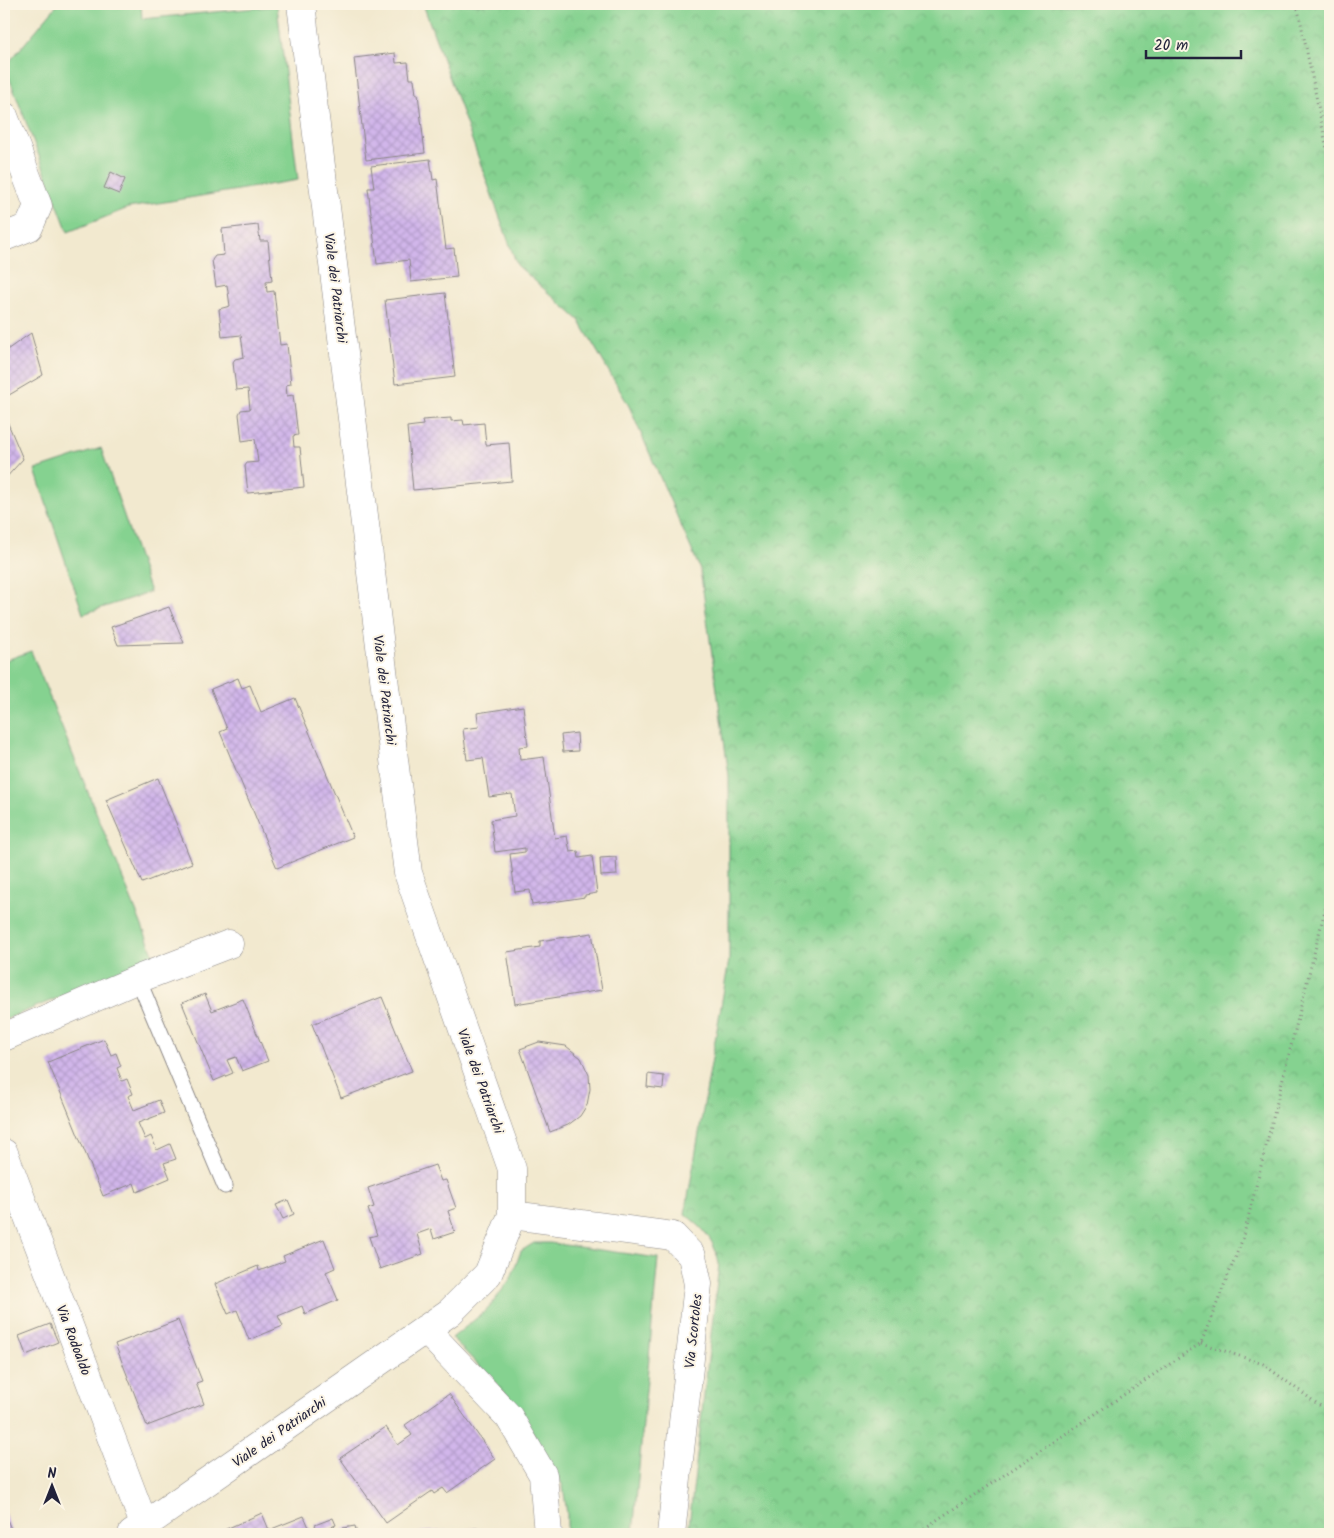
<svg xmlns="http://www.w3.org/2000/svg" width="1334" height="1538" viewBox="0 0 1334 1538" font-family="Kalam,sans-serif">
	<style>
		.grass { fill: #85d290; stroke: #547a66 }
		.park { fill: url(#park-crowns); stroke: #547a66 }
		.building { fill: url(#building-cross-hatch) }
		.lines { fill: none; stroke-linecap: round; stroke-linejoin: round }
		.lane-casing { stroke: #8a8685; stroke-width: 17 }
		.street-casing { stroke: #8a8685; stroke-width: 29 }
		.path { stroke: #8a8685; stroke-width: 3; stroke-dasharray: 1 4; stroke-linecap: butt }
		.lane { stroke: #fff; stroke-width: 15 }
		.street { stroke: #fff; stroke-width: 28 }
		.labels { text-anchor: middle; stroke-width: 4; stroke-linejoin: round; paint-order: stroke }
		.street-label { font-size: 14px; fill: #22223b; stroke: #fcf5e5 }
	</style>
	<defs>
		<pattern id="park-crowns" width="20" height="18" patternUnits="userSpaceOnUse" patternTransform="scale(1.25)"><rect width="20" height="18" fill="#85d290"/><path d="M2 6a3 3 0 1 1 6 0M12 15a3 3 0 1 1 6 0" fill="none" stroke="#73b47d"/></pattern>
		<pattern id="building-cross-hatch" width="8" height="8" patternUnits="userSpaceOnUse" patternTransform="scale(1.25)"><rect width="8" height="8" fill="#d1b6ea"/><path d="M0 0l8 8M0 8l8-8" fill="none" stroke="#b39cca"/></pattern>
	</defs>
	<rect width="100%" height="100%" fill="#fcf5e5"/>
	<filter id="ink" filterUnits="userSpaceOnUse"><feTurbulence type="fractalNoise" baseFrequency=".02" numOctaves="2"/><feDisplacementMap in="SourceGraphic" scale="10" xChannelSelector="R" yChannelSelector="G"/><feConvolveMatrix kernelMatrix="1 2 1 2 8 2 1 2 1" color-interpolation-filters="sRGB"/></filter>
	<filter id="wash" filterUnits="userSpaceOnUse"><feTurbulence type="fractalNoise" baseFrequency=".0096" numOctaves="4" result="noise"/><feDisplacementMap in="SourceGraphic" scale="20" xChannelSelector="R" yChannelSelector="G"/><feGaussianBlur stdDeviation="1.12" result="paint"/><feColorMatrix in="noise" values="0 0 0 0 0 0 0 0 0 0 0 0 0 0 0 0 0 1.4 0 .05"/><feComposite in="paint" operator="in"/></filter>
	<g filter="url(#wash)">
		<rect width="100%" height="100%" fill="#f2e9cf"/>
		<path class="grass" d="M 58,4 L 141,4 L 142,19 L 277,6 L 298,180 L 128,208 L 68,232 L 5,67 Z
			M 101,448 L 150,592 L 83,614 L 35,470 Z
			M 31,651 L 155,958 L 4,1020 L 4,661 Z
			M 534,1243 L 550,1243 L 658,1258 L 633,1534 L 567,1534 L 567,1514 L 563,1486 L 550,1463 L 516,1404 L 452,1338 L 489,1308 L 511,1278 L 521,1251 Z"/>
		<path class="park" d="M 423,4 L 1330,4 L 1330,1534 L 688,1534 L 719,1264 C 714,1239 705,1230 685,1214 L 729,960 L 729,776 L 700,569 L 629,406 L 579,320 L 517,265 Z"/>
		<g id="blocks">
			<path class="building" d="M 395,53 L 396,63 L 408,62 L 410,79 L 414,79 L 416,94 L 418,94 L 425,153 L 366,160 L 354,58 Z
				M 430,159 L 433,180 L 437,179 L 446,249 L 454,248 L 457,277 L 411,282 L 409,260 L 377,264 L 368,188 L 374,188 L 371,166 Z
				M 111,172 L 125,179 L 119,194 L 104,188 Z
				M 258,225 L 260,241 L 268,241 L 272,281 L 266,282 L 267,292 L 274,291 L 280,345 L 287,344 L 291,384 L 286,385 L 287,396 L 293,395 L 298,435 L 293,436 L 294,447 L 300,447 L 304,487 L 248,493 L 245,466 L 247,463 L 258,462 L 255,439 L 242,441 L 239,414 L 241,410 L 250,409 L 248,389 L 236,390 L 233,362 L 235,359 L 244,357 L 241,335 L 222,337 L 219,309 L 230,306 L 227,285 L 216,287 L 212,260 L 215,256 L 224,255 L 222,229 Z
				M 445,293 L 455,377 L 395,384 L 385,300 Z
				M 31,333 L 43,375 L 4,398 L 4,352 Z
				M 4,414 L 23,459 L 4,480 Z
				M 451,418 L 451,421 L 463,420 L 464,425 L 484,423 L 486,445 L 509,443 L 512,481 L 413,490 L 407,427 L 423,425 L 422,420 Z
				M 169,607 L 184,643 L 118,645 L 111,627 Z
				M 238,678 L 242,688 L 250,685 L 261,712 L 295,698 L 353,837 L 277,868 L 220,732 L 227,729 L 211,689 Z
				M 523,706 L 528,746 L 519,747 L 520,760 L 544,757 L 555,838 L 567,836 L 570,852 L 578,851 L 579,858 L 592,856 L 597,893 L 585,895 L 585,897 L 532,905 L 530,890 L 515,892 L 510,854 L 525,852 L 525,848 L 495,852 L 491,820 L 515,816 L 512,794 L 489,797 L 483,758 L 467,760 L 463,729 L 479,727 L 477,713 Z
				M 577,733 L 578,751 L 563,752 L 561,735 Z
				M 158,778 L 192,863 L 142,883 L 106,800 Z
				M 616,857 L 617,875 L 601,876 L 600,858 Z
				M 592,933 L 602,990 L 515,1004 L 507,952 L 540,947 L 540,941 Z
				M 205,994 L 212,1011 L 243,999 L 268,1061 L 242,1071 L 236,1057 L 227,1060 L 233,1073 L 214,1081 L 182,1003 Z
				M 382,997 L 412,1071 L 341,1098 L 312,1024 Z
				M 104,1039 L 111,1055 L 116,1053 L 121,1066 L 117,1068 L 122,1081 L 127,1079 L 133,1094 L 128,1096 L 134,1110 L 159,1100 L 164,1113 L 138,1123 L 145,1139 L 151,1136 L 157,1150 L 170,1144 L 176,1159 L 164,1163 L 170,1178 L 137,1192 L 134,1183 L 103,1196 L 48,1062 Z
				M 539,1042 L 566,1046 L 581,1058 L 589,1075 L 590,1089 L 587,1105 L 580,1116 L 568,1125 L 550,1132 L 520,1049 Z
				M 648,1074 L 664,1076 L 663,1089 L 647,1087 Z
				M 435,1165 L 441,1181 L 446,1180 L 456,1208 L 448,1211 L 455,1232 L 434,1239 L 431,1229 L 417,1234 L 423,1254 L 380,1269 L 369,1237 L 377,1235 L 368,1209 L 374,1207 L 368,1188 Z
				M 288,1200 L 294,1214 L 283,1219 L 276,1205 Z
				M 324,1239 L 335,1268 L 326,1272 L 338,1300 L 305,1314 L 302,1306 L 278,1316 L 283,1326 L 249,1340 L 237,1310 L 228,1314 L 215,1284 L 258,1266 L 259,1271 L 285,1261 L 283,1256 Z
				M 178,1320 L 202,1381 L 196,1383 L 204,1404 L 147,1426 L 115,1344 Z
				M 50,1324 L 58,1342 L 26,1355 L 19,1336 Z
				M 449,1394 L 495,1459 L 447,1493 L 443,1488 L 434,1494 L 432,1491 L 386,1523 L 340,1458 L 386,1427 L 398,1445 L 412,1435 L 405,1425 Z
				M 4,1512 L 13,1534 L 4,1534 Z
				M 262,1513 L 269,1530 L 304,1516 L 312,1534 L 215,1534 Z
				M 333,1518 L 336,1525 L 318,1532 L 315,1525 Z
				M 355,1526 L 357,1534 L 345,1534 L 343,1528 Z
				M 479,1528 L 480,1534 L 419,1534 L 419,1532 Z"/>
		</g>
	</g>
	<g filter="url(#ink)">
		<use href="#blocks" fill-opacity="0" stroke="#8a8685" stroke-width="1"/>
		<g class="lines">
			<defs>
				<path id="lane" d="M 138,979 L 225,1186"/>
				<path id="street" d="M 4,116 L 38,206 L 29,227 L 4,237
					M 4,1037 L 138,979 L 229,944
					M 4,1153 L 145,1527
					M 512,1215 L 673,1236 L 692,1256 L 698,1284 L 671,1534
					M 425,1329 L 509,1417 L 543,1475 L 548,1534
					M 132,1534 L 450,1312 L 488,1274 L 512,1215 L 512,1169 L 408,873 L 301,4"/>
			</defs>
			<use href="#lane" class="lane-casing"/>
			<use href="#street" class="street-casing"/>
			<path class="path" d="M 1297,4 L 1330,164
				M 1201,1343 L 1263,1364 L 1330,1413
				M 916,1534 L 1201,1343 L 1243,1238 L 1330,890"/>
			<use href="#lane" class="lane"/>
			<use href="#street" class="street"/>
		</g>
	</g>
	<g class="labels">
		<g class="street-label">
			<text transform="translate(336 288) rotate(83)" y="5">Viale dei Patriarchi</text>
			<text transform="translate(385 690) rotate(83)" y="5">Viale dei Patriarchi</text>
			<text transform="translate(481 1081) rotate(70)" y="5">Viale dei Patriarchi</text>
			<text transform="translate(693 1331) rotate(-84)" y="5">Via Scortoles</text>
			<text transform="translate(74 1340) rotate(69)" y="5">Via Rodoaldo</text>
			<text transform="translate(279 1432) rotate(-35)" y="5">Viale dei Patriarchi</text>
		</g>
	</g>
	<rect width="1334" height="1538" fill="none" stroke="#fcf5e5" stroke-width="20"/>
	<g transform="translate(52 1486)" stroke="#fcf5e5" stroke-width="4" paint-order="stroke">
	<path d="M0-4L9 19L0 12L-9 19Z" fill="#22223b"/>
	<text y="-8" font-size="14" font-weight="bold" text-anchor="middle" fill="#22223b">N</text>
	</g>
	<path d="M1146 50v8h95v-8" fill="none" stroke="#22223b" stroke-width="2.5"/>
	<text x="1154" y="50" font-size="15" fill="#22223b" stroke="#fcf5e5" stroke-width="4" paint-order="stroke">20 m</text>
</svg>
